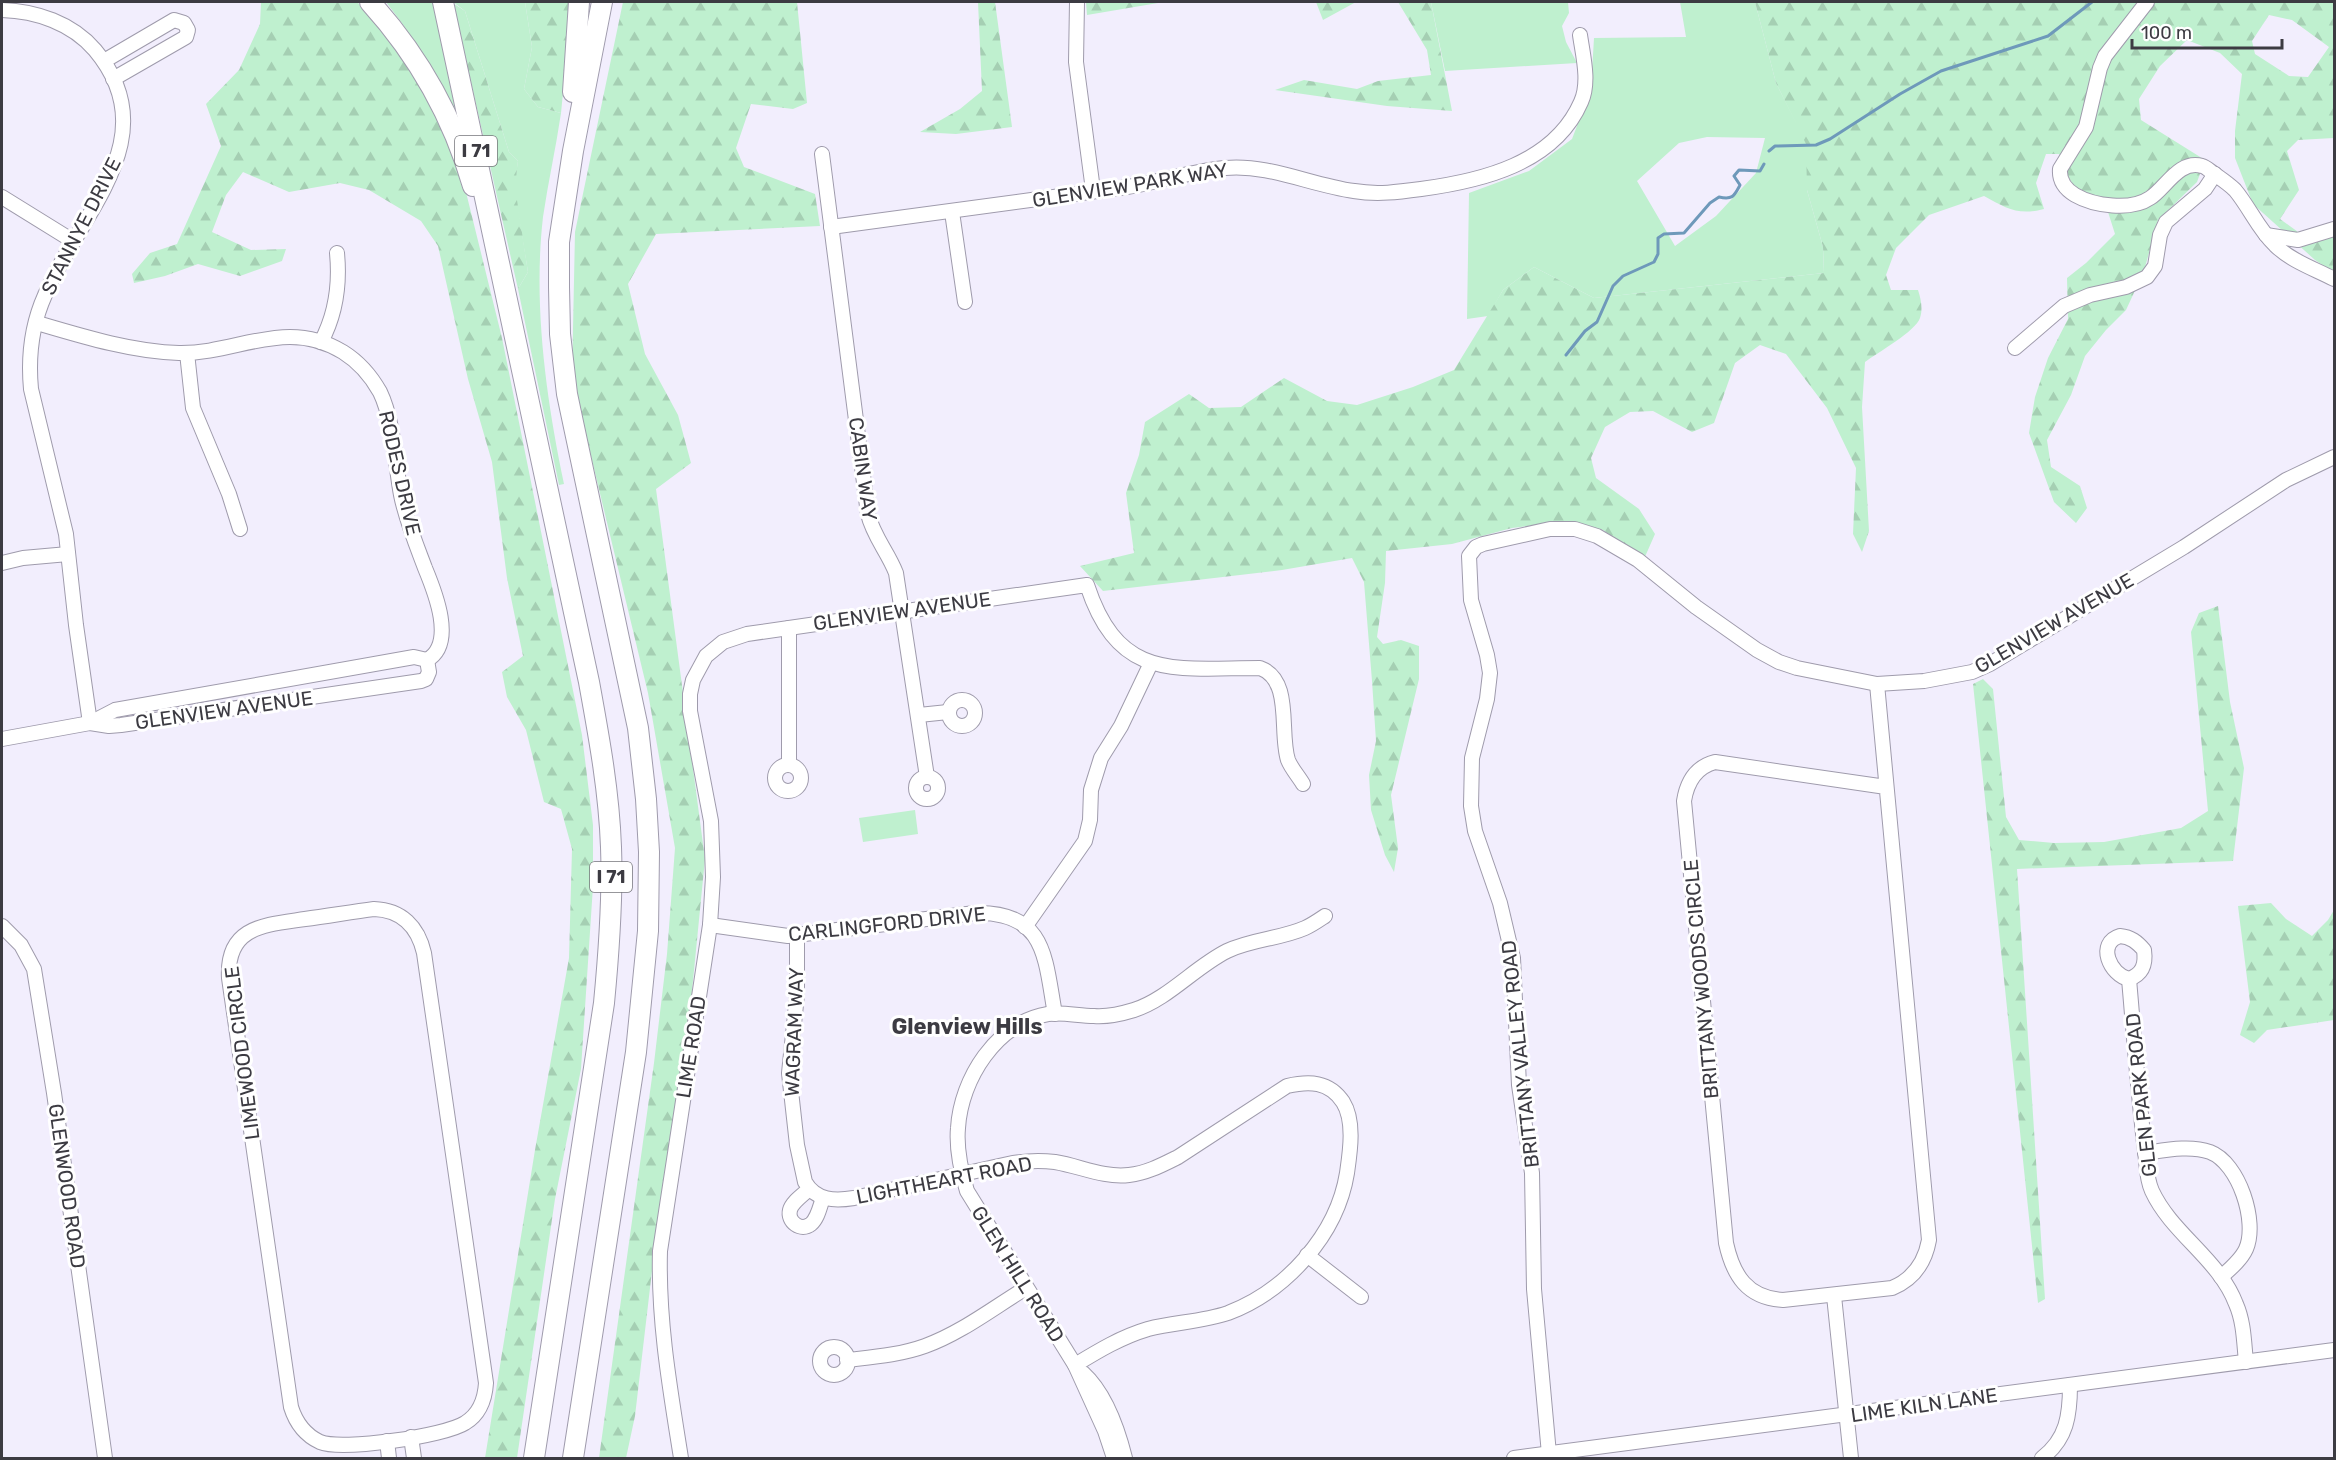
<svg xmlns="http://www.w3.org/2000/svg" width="2336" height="1460" viewBox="0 0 2336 1460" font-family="Rubik,sans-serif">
	<defs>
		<pattern id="forest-firs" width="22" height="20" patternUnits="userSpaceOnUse" patternTransform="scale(1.5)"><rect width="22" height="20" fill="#bff0cf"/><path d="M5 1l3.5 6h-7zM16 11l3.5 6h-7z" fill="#a5cfb3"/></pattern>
	</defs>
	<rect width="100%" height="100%" fill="#f2eefd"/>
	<g fill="#bff0cf" fill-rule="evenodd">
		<path d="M386 2H435L462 119 457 121 405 31 404 26Z"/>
		<path d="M453 2H525L532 47 524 89 538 107 561 113C556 148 548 182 543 217 533 304 546 398 564 484L559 485 518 289 528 272 514 187 518 161 509 152 465 11Z"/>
		<path d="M1431 2H1568L1569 13 1562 26 1566 42 1577 63 1445 71Z"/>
		<path d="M1680 2H1755L1776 83 1807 144V190L1823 247 1824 273 1594 298 1534 267 1503 290 1488 316 1467 319 1469 193 1529 171 1572 139 1591 89 1594 38 1686 37ZM1707 137 1765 138 1756 173 1716 216 1675 246 1637 181 1679 143Z"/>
		<path d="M915 810 918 834 863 842 859 818Z"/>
	</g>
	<g fill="url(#forest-firs)" fill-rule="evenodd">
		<path d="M261 2H357L391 33 438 109 462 176 502 338 582 735 593 825V886L581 1069 555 1199 517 1458H485L535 1150 569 958 572 849 561 809 544 802 526 730 507 697 502 672 523 656 507 578 492 462 468 379 438 246 421 221 369 190 340 183 289 192 243 172 226 195 212 232 251 250 286 249 282 261 240 276 198 264 165 276 134 283 132 274 150 253 177 244 221 146 206 104 239 70 260 24Z"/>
		<path d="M525 2H572L561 113 538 107 524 89 532 47Z"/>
		<path d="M623 2H797L807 103 793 109 751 104 736 148 744 167 815 194 820 226 656 234 628 284 645 354 678 415 691 463 656 489 705 859 690 1011 654 1254 635 1416 626 1458H599L654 1063 667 954 675 848 648 693 572 377 575 232Z"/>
		<path d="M978 2H995L1012 127 956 134 920 132 960 109 982 91Z"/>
		<path d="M1086 2H1164L1087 15Z"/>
		<path d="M1316 2H1356L1323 20Z"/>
		<path d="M1398 2H1431L1452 111 1387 106 1275 90 1304 80 1357 89 1378 81 1431 75 1427 50Z"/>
		<path d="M1755 2H2334V138L2298 140 2287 151 2299 190 2280 219 2305 237 2334 224V273L2315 260 2253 204 2235 158V131L2242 74 2220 53 2187 40 2160 66 2139 99 2141 120 2205 160 2197 182 2158 220 2144 271 2126 310 2106 330 2085 356 2071 395 2047 440 2051 467 2080 486 2087 508 2076 523 2054 502 2029 433 2035 397 2048 358 2068 319 2067 278 2086 263 2115 234 2108 212 2077 191 2066 173 2059 154H2046L2036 183 2044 209C2018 216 2006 208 1984 196L1929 215 1896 248 1886 275 1891 290H1918C1921 299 1923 309 1920 318 1916 331 1877 353 1865 362L1862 407 1869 531 1862 552 1853 534 1856 468 1827 408 1786 354 1760 345 1735 363 1714 423 1692 432 1653 411 1630 412 1605 427 1591 458 1596 478 1639 509 1655 534 1644 559 1603 530 1565 521 1512 528 1452 544 1386 551 1385 583 1377 637 1383 644 1401 640 1419 646V679L1391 795 1398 848 1394 872 1385 855 1371 810 1369 775 1376 741 1372 681 1364 582 1352 558 1282 570 1103 591 1080 566 1134 553 1126 493 1139 455 1145 422 1189 394 1209 408 1241 407 1284 378 1327 401 1357 405 1413 387 1454 370 1503 290 1534 267 1594 298 1824 273 1823 247 1807 190 1806 144 1776 83ZM2269 15 2292 20 2329 47 2308 77 2289 76 2255 54 2252 41Z"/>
		<path d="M453 3 465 11 509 152 518 161 515 187 528 272 518 289Z"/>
		<path d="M2218 606 2230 702 2244 768 2233 861 2017 869 2045 1299 2038 1303 1973 684 1983 679 1993 689 2006 817 2019 840 2054 843 2104 842 2181 828 2208 811 2191 632 2199 613Z"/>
		<path d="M2271 903 2286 919 2312 936 2328 920 2334 910V1020L2267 1030 2254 1043 2240 1035 2250 1002 2238 906Z"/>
	</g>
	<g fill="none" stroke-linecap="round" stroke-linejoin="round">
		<g stroke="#6e99ba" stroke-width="3">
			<path d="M1769 151 1775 146 1816 145 1830 139 1900 94 1941 71 2048 36 2092 2"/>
			<path d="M1566 355 1585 331 1597 322 1613 286 1623 276 1654 262 1658 254V238L1664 234 1684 233 1710 203 1719 197C1733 200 1734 196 1740 185L1734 176 1739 170 1760 171 1764 164"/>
		</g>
		<g stroke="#9f9bac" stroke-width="16">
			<g id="minor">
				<path d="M1077 2 1076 62 1093 190"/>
				<path d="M2147 2 2105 56 2100 68 2086 127 2060 169C2059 181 2065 189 2075 195 2094 206 2131 211 2150 198 2165 189 2179 159 2202 166 2206 167 2210 171 2213 173 2220 178 2229 184 2235 190 2250 208 2258 229 2275 245 2291 261 2315 269 2334 279"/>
				<path d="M2 10C36 11 72 23 95 50 169 138 78 215 45 295 32 324 28 357 31 389L66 534 76 625 90 723"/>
				<path d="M104 61 174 20 184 23 188 30 186 37 113 79"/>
				<path d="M822 154 868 514C873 536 888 552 896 573L927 777"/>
				<path d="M2 197 73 241"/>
				<path d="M952 212 965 302"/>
				<path d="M831 227C929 214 1028 201 1127 187 1160 182 1192 171 1225 168 1270 164 1310 185 1354 191 1377 195 1399 192 1421 189 1481 181 1554 164 1581 102 1590 82 1583 56 1580 35"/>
				<path d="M2266 235 2298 240 2334 229"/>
				<path d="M37 323C81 336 133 352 179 353 238 354 286 317 343 352 359 362 371 376 380 392 394 421 395 463 401 495 406 520 416 544 425 568 435 592 456 644 427 660"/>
				<path d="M321 342C336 314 340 284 337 253"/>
				<path d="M2015 348 2064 306 2090 295 2126 287 2147 277 2155 266 2160 235 2166 222 2205 189 2215 174"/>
				<path d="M187 353 193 408 229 494 240 529"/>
				<path d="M2 563 23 558 68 554"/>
				<path d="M1877 684 1929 1240C1925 1262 1914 1279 1892 1288L1783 1300C1747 1298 1733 1275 1726 1243L1684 801C1687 782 1696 767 1715 762L1886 787"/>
				<circle cx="962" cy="713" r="13"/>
				<path d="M919 715 948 712"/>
				<path d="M90 723 115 710 414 657 427 660"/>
				<path d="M2 739 90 723 109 726 121 725 421 681 426 679 429 672 427 660"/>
				<circle cx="788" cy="778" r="13"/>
				<path d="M789 765V628"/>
				<circle cx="927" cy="788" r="11"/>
				<path d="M374 909C402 910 418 927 424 953L486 1383C485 1399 480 1414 465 1423 445 1436 342 1451 320 1442 305 1435 296 1423 291 1407L229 978C226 926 265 925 305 919 328 916 351 912 374 909Z"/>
				<path d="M710 925 788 936 975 913C1047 911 1045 960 1055 1014"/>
				<path d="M2 926 21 945 34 969 54 1093 105 1458"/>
				<path d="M1025 927 1085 841 1090 820 1091 790 1101 758 1121 726 1151 663"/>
				<path d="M797 936V995L789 1073 797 1145 805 1182C816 1201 835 1201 854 1198L1008 1164C1023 1161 1039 1160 1055 1162 1080 1166 1103 1178 1129 1175 1147 1173 1162 1165 1178 1157L1287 1086C1309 1081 1329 1081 1343 1102 1355 1121 1350 1152 1347 1173 1337 1235 1286 1291 1228 1313 1202 1322 1174 1322 1148 1329 1121 1337 1098 1351 1075 1365"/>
				<path d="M2120 936C2131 937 2137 942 2144 950 2146 964 2143 974 2129 979 2110 975 2096 943 2120 936Z"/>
				<path d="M2129 979C2134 1036 2138 1094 2145 1151 2147 1165 2146 1178 2152 1191 2172 1234 2219 1259 2236 1304 2244 1322 2244 1343 2246 1362"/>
				<path d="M2145 1153C2166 1150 2190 1145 2210 1152 2239 1163 2258 1222 2246 1249 2241 1260 2230 1269 2221 1277"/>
				<path d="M809 1189C803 1195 792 1202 790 1210 787 1222 801 1232 811 1224 818 1218 820 1206 823 1198"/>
				<path d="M1307 1255 1361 1297"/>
				<path d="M1834 1296 1851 1458"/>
				<circle cx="834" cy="1361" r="14"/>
				<path d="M847 1360C873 1357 900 1355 925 1346 961 1333 993 1308 1026 1288"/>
				<path d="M1083 1373C1105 1393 1118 1430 1125 1458"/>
				<path d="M411 1437 414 1458"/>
				<path d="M387 1441 389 1458"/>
				<path d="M1549 1454 1534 1289 1532 1173 1519 1085 1513 958 1500 903 1475 831 1471 806 1472 758 1487 699 1490 673 1487 655 1471 600 1469 556 1476 547 1483 544 1550 529H1575L1597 536 1638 560 1696 607 1757 650 1779 662 1797 668 1877 684 1924 681 1972 672 1990 664 2184 547 2286 480 2334 457"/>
				<path d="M681 1458C670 1389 658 1321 660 1251L710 925 713 877 711 821 690 711V694L693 680 706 656 723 642 747 634 1087 585C1119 682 1174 668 1260 668 1293 680 1279 732 1288 760 1291 768 1299 777 1303 784"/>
				<path d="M1114 1458 1105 1431 1075 1365 967 1191C961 1171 956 1150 958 1128 961 1079 996 1023 1048 1014 1063 1012 1079 1016 1094 1016 1107 1017 1121 1014 1134 1010 1168 999 1195 967 1227 951 1252 939 1280 939 1305 928 1312 925 1319 920 1325 916"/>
				<path d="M1514 1458 2334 1350"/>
				<path d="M2042 1458C2067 1439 2070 1415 2070 1385"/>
			</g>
		</g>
		<g stroke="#9f9bac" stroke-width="22">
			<g id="highway">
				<path d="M370 2C418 55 453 117 473 186"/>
				<path d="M443 2 589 682C599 737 609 791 611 847 613 899 609 951 604 1003L534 1458"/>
				<path d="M573 92 579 2"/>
				<path d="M573 1458 636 1052 648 931 649 852 646 799 638 728 567 394 560 334 559 287V242L573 151 602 2"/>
			</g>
		</g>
		<use href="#minor" stroke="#fff" stroke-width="14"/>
		<use href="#highway" stroke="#fff" stroke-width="20"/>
	</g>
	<g text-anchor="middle" stroke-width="6" stroke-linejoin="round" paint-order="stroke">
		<g fill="#fff" stroke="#76767b" stroke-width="1.5">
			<rect x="455" y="136" width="42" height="30" rx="4.5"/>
			<rect x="590" y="862" width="42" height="30" rx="4.5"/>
		</g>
		<g font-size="18" font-weight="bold" fill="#3c3b42">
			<text x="476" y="157">I 71</text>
			<text x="611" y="883">I 71</text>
		</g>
		<g font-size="20" fill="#3c3b42" stroke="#fff">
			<text transform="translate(1130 185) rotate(-9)" y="7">GLENVIEW PARK WAY</text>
			<text transform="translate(81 226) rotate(-63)" y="7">STANNYE DRIVE</text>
			<text transform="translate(863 469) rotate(82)" y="7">CABIN WAY</text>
			<text transform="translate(400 473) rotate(77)" y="7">RODES DRIVE</text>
			<text transform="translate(902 611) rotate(-8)" y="7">GLENVIEW AVENUE</text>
			<text transform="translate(2054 623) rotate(-30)" y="7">GLENVIEW AVENUE</text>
			<text transform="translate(224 710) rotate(-8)" y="7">GLENVIEW AVENUE</text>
			<text transform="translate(887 924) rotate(-6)" y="7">CARLINGFORD DRIVE</text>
			<text transform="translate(1701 979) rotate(-95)" y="7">BRITTANY WOODS CIRCLE</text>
			<text transform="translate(794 1032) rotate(-88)" y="7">WAGRAM WAY</text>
			<text transform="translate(691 1047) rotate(-81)" y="7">LIME ROAD</text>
			<text transform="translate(242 1053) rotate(-97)" y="7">LIMEWOOD CIRCLE</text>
			<text transform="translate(1520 1054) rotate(-96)" y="7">BRITTANY VALLEY ROAD</text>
			<text transform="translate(2141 1095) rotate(-96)" y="7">GLEN PARK ROAD</text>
			<text transform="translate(944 1180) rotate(-11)" y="7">LIGHTHEART ROAD</text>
			<text transform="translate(67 1186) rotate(82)" y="7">GLENWOOD ROAD</text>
			<text transform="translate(1018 1274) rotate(58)" y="7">GLEN HILL ROAD</text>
			<text transform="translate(1924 1405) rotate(-8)" y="7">LIME KILN LANE</text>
		</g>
		<g font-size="22" font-weight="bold" fill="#3c3b42" stroke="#fff">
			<text x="967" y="1034">Glenview Hills</text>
		</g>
	</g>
	<rect width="2336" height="1460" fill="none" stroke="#3c3b42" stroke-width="6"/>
	<path d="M2132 39v9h150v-9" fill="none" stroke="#3c3b42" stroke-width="3"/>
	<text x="2141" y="39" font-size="18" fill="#3c3b42" stroke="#ffffff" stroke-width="4.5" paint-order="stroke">100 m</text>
</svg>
